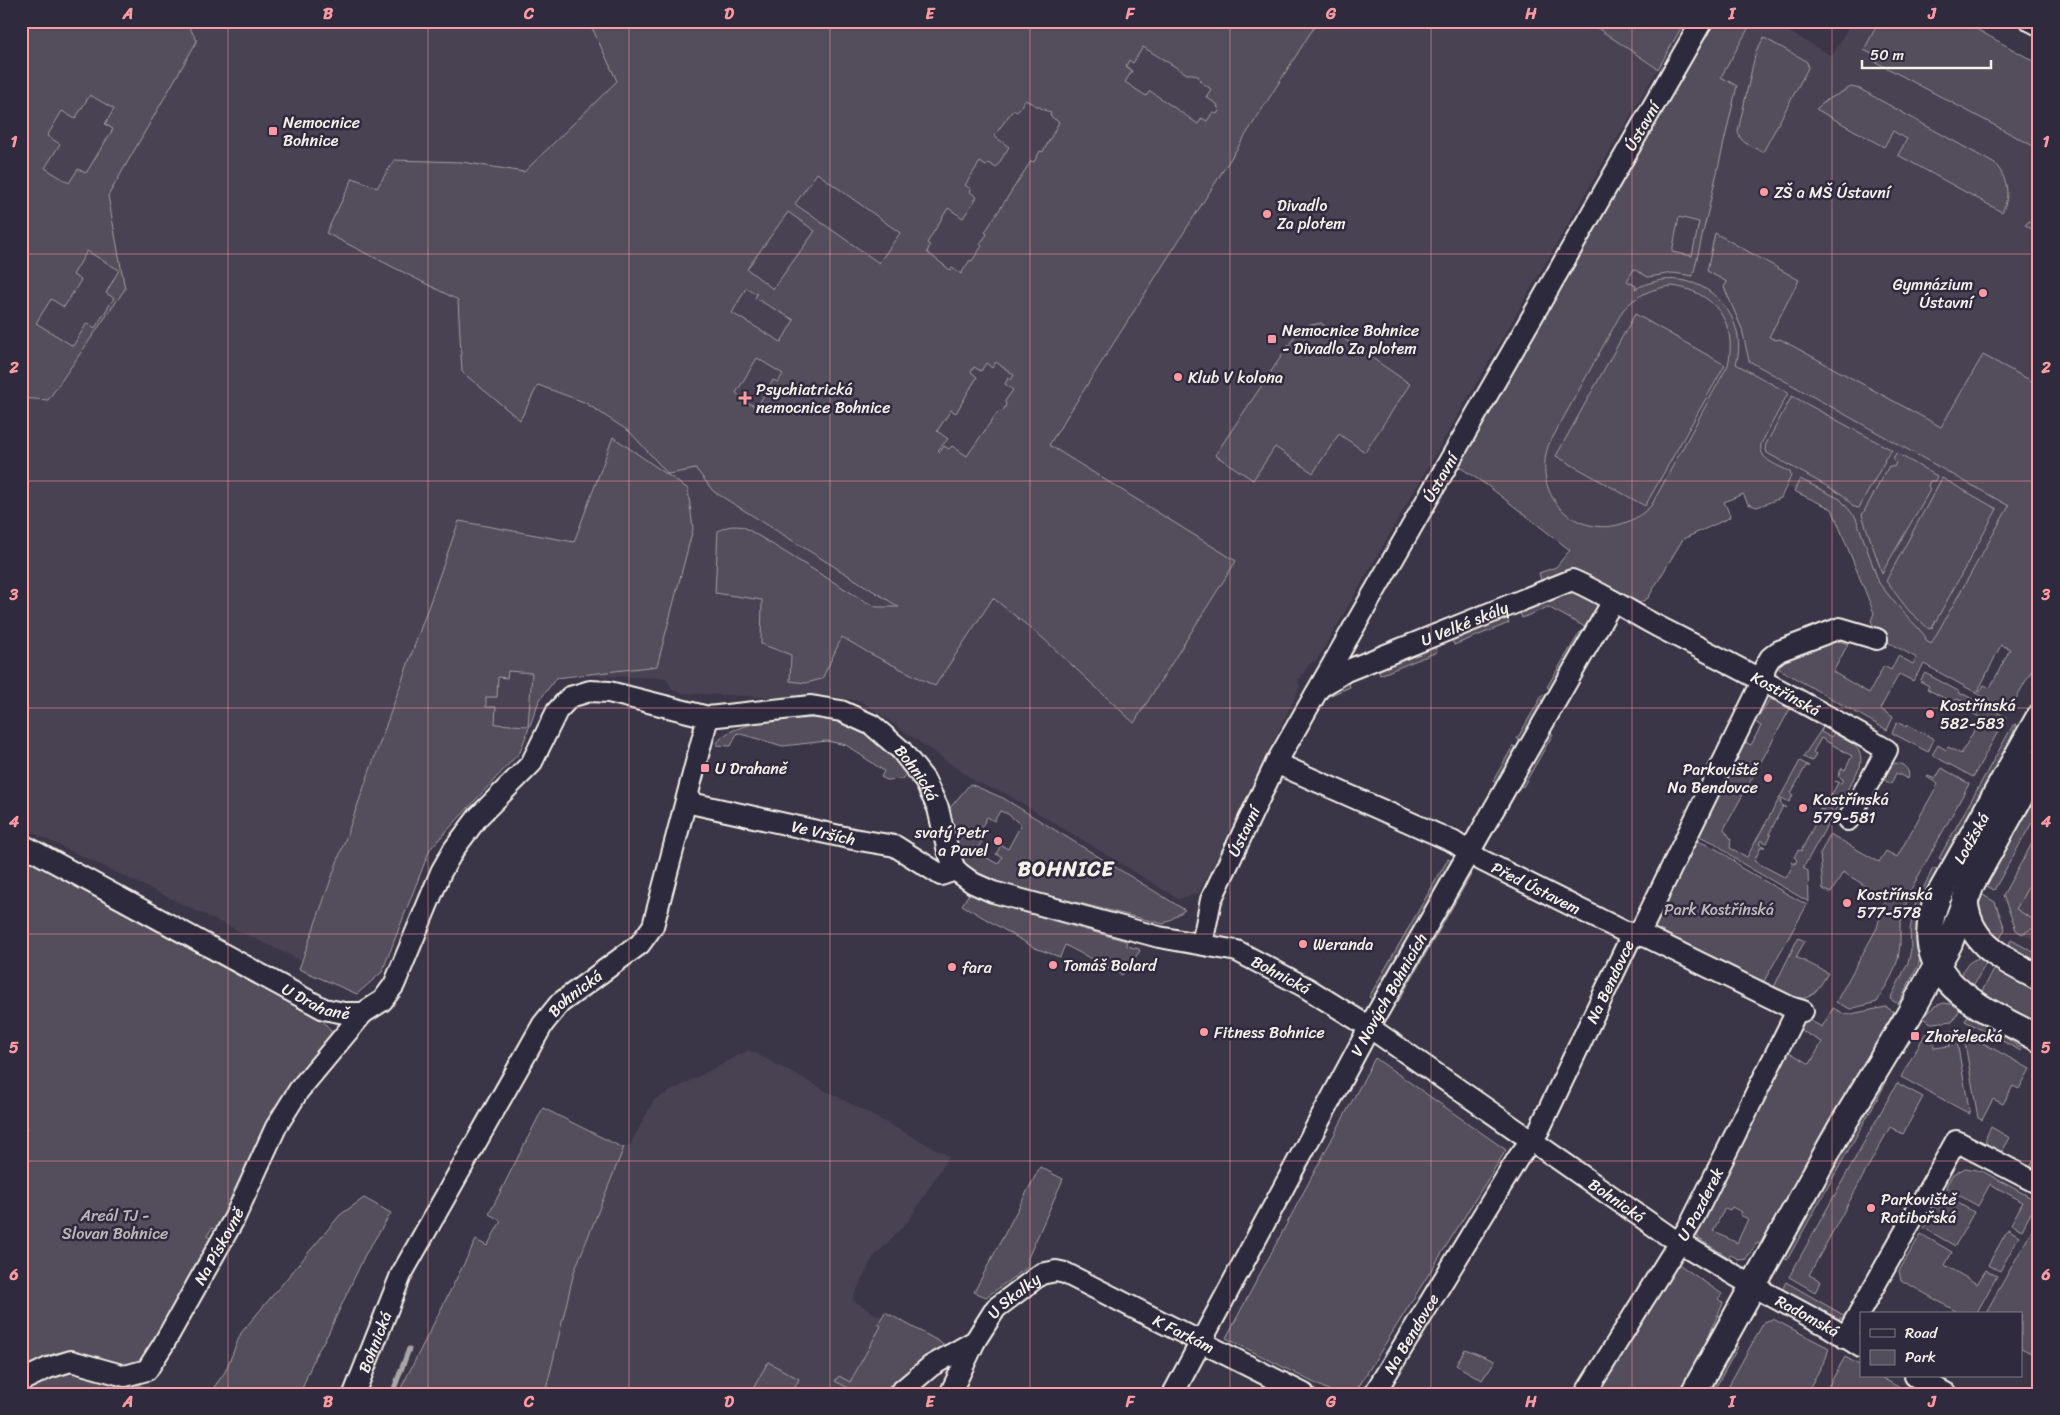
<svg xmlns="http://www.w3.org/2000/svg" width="2060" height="1415" viewBox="0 0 2060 1415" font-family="Sriracha,sans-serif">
	<rect width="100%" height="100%" fill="#3b3647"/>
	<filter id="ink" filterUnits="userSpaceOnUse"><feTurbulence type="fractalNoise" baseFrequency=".02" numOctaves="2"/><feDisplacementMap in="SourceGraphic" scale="10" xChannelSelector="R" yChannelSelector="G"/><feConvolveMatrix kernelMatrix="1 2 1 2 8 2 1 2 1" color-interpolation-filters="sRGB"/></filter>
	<g filter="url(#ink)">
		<g fill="#484352">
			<path d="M21 21H1685L1324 648 1316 661 1311 662 1298 681 1300 687 1199 893 1179 899 1005 793 978 783 861 701 825 695 796 698 680 693 672 689 666 678 534 674 530 728H518L432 821 346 982 21 827Z"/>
			<path d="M1746 21H1778L1777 25 1832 56 1852 21H1962L2039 64V595L1979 670 1874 613 1832 509 1755 471 1570 550 1488 486Z"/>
			<path d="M2039 831V943L2016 930 2003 895Z"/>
			<path d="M749 1050 949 1156 909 1220 872 1259 852 1300 900 1328 882 1394H545L574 1272 624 1147 630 1145 654 1100Z"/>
		</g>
		<g fill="#534e5c" stroke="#a4a0a2" fill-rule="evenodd">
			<path d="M21 21H186L197 41 108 196 125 289 48 400 21 398ZM90 95 114 109 105 124 113 129 86 173 78 169 69 183 45 168 60 144 47 136 62 111 75 119ZM87 251 119 270 106 293 114 298 95 328 87 323 73 346 36 323 51 299 64 307 81 280 73 275Z"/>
			<path d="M589 21H681L682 28 700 21H1318L1049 445 1236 561 1134 723 1044 639 993 598 935 686 869 653 842 637 822 679 806 683 790 681 791 655 761 644 762 600 715 593 718 531C727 526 733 525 744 527L866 602 877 607H899L713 491 696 469 668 474 630 432 584 402 538 385 520 420 462 372 458 300 326 233 353 178 377 188 394 160 462 162 524 172 617 81ZM1143 47 1187 74H1193L1199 77 1200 81 1211 89 1206 97 1218 105 1217 107 1220 109 1217 114 1213 112 1207 121 1202 118 1198 124 1150 91 1146 96 1125 82 1132 71 1126 66 1129 60 1133 63ZM1025 100 1051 113 1050 116 1059 122 1043 152 1040 151 1034 162 1031 161 985 232 987 234 980 244 982 246 972 261 970 260 961 274 952 268 950 270 927 252 930 245 927 243 948 208 963 218 977 197 970 192 971 189 965 185 980 162 986 166 989 163 996 168 1009 147 994 136 1013 110 1017 112ZM817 173 900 233 879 263 795 204ZM788 212 815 231 773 289 747 269ZM746 288 757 294 755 298 794 320 781 342 732 313ZM757 358 783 374 778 382 773 380 757 407 742 400V398L736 393ZM996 362 1014 375 1011 380 1008 378 1005 384 1013 390 1005 401 1006 405 1003 411 997 413 967 456 952 446 949 449 944 446 940 452 938 450 948 439 937 431 951 410 956 413 977 377 971 372 974 367 981 371 986 363 992 368Z"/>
			<path d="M1600 21H1685L1658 69 1596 27Z"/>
			<path d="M1715 21H1746L1744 25 1749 27 1721 77 1737 86 1693 276 1673 273 1648 277 1634 269 1627 281 1636 286 1635 289C1649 282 1664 278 1679 280 1719 284 1748 326 1736 364L1788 393 1761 444C1758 460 1778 465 1790 472L1791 476 1781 498 1757 507 1748 504 1743 494 1724 502 1730 515 1729 518 1683 539 1648 598 1639 603 1542 583 1539 573 1556 567 1570 550 1488 486 1458 466ZM1679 217 1699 222 1692 256 1672 252ZM1672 286C1714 291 1738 323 1728 365L1651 506C1602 554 1528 512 1548 446L1623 310C1637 295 1652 288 1672 286Z"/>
			<path d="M1879 21H1962L2039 64V149L1872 60 1874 55 1864 50Z"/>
			<path d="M1764 38 1803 59 1807 62 1808 68 1763 152C1753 147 1739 143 1738 131L1756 51Z"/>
			<path d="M1851 87 1860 89 1995 164C2007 177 2011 196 2002 212L1898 155 1907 139 1893 131 1884 147 1816 109 1827 100Z"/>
			<path d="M2039 212V233L2025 225Z"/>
			<path d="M1715 233 1799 280 1769 337 1776 340 1780 339 1941 427 1983 355 2039 385V657L2009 711 1924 664 1913 681 1899 674 1880 709 1893 717 1887 730 1779 669 1780 660C1800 651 1826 634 1848 644L1833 672 1869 693 1884 666 1891 670 1898 656 1913 664 1917 658 1880 638 1871 621 1874 613 1832 509 1794 491 1800 479 1840 499 1856 518 1879 583 1894 602 1919 629 1925 636 1926 641 1931 644 2009 506 1749 361 1742 329 1724 287 1727 282 1707 271ZM2001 645 2010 649 1990 688 1984 685 1980 692 1978 691Z"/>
			<path d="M1635 314 1725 365 1645 506 1556 456Z"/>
			<path d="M1321 323 1410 384 1365 452 1339 434 1313 473 1275 447 1253 480 1215 455 1301 327Z"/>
			<path d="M1792 396 1892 450 1884 460 1885 461 1859 508 1854 507 1843 495 1767 453 1765 446Z"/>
			<path d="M613 437 688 489 693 529 657 666 556 678 539 701 520 752 430 849 382 972 357 994 299 969 459 521 574 542ZM508 671 532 673 528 726 495 724 496 707H486V697H497L498 677 507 678Z"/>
			<path d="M1896 453 1937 476 1935 481H1930L1928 486 1930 490 1882 573 1862 515 1889 466 1894 467 1896 462 1893 459Z"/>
			<path d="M1942 478 1997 509 1932 628 1929 629 1909 611 1886 581Z"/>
			<path d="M1569 588 1600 602 1599 608 1587 628 1548 607 1522 618 1518 607Z"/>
			<path d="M1505 613 1509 623 1454 645 1450 635Z"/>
			<path d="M1580 632 1585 633 1552 690 1547 687Z"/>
			<path d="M1433 642 1437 652 1380 675 1376 665 1381 663 1383 668 1421 653 1419 647Z"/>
			<path d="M1925 673 1960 692V694L1965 695 2006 717 1973 777 1932 755 1938 745 1946 750 1948 747 1961 754 1981 718 1968 711 1969 708 1960 704 1962 701 1957 699 1953 703 1927 689 1929 686 1920 681Z"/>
			<path d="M1347 677 1350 687 1324 698V695Z"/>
			<path d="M1543 694 1548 697 1522 742 1517 739Z"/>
			<path d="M1769 700H1775L1790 709 1724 829 1731 839 1730 848 1747 857 1800 761 1809 766H1806L1791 793 1793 795 1789 802 1782 798 1780 803 1786 808 1783 806 1769 834 1771 835 1767 843 1761 840 1759 844 1765 847H1761L1754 861 1786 878 1793 865 1791 862 1795 864 1797 860 1794 857 1798 850 1801 851 1815 824 1813 821 1817 823 1819 819 1816 817 1820 809 1823 810 1838 783 1835 781 1841 783 1843 779 1838 776 1842 768 1845 770 1852 756 1821 738 1813 752 1816 754 1812 761 1803 757 1823 727 1821 732 1831 737 1834 733C1849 741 1865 747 1860 767L1803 868 1808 871 1809 902 1743 864 1715 843 1699 836 1745 742 1751 745 1761 726 1755 722Z"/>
			<path d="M822 718C864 727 880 740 907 773L902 779 887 780 881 777 884 771 846 745 827 741 783 746 737 733 731 746 716 745C728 719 797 719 822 718Z"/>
			<path d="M1897 722 1906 727 1907 725 1934 739 1928 752 1892 733Z"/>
			<path d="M2016 724 2004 761 1948 863 1939 858 2013 725Z"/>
			<path d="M1549 731 1553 734 1523 787 1518 784Z"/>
			<path d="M1513 746 1518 748 1498 784 1493 781Z"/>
			<path d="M1896 763C1905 764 1911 771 1908 779L1896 773 1891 784 1881 778 1887 767Z"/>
			<path d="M1942 768 1969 784 1909 893 1900 925V944L1898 959 1892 975 1877 1002 1850 1009 1836 1002 1877 928 1885 898 1843 872 1831 893 1823 889 1820 854 1830 834 1879 862 1886 851 1897 857 1938 784 1927 777 1928 776 1935 779Z"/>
			<path d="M970 784 1003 798 1185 910 1164 924 1002 884C957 869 956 851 949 809ZM1000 811 1008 814 1021 825 1008 849 1001 845 996 854 1002 857 998 864 976 852 985 836 979 832 987 817 994 821Z"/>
			<path d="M2039 789V810L1994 890 1985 885Z"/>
			<path d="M2039 831V867L2016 909 2039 923V925L2022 934 2016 930 2003 895Z"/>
			<path d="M1696 841C1709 844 1733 857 1741 868L1807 905 1764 981 1760 982 1655 928Z"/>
			<path d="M21 853 319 1015 340 1044 219 1231 212 1228 207 1236 214 1240 147 1360 134 1368 66 1352C49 1352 34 1362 21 1373V1142L27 1128 21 1126Z"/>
			<path d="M1448 859 1452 861 1372 1000 1369 997Z"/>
			<path d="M1933 868 1942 873 1918 966 1898 1004 1890 999 1908 963 1911 950 1910 930 1914 908Z"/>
			<path d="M1468 871 1472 873 1398 1002 1395 1000Z"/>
			<path d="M970 892 994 904 996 902 1054 921 1126 941 1127 946 1139 949 1140 951 1122 975 1065 945 1060 957 1035 948 962 905Z"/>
			<path d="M1981 894 1995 902 2005 929 1997 944 1988 938 1977 904Z"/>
			<path d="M1798 938 1805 941 1796 957 1828 973C1811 1002 1805 1004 1775 989L1774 987Z"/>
			<path d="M2011 940 2039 955V965L2006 949Z"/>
			<path d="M1979 958 1988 960 1970 991C1957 977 1961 964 1979 958Z"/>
			<path d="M1997 965 2039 988V1029L1979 996Z"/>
			<path d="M1944 1003 1962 1006 1953 1021 1931 1023 1922 1017 1935 1006Z"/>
			<path d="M1886 1007 1894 1012 1764 1246 1757 1243 1746 1259 1740 1260 1731 1255 1728 1257 1699 1239 1697 1236 1699 1231 1695 1228 1782 1048 1810 1064 1822 1042 1793 1026 1807 1019 1822 1027 1833 1008 1846 1015ZM1732 1207 1742 1212 1740 1215 1748 1219 1737 1243 1713 1231 1725 1208 1730 1210Z"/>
			<path d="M1970 1012 2022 1049 2021 1051 1965 1021Z"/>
			<path d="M1955 1031 1970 1114 1901 1077 1925 1034 1933 1033 1934 1048 1950 1046 1947 1032Z"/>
			<path d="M1963 1032 2030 1069 2019 1089 2013 1086 2003 1104 1993 1099 1982 1120 1978 1118Z"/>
			<path d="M1375 1058 1506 1150 1354 1394H1336L1226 1338Z"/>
			<path d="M1886 1083 1787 1260 1780 1256 1847 1135Z"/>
			<path d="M1897 1083 1923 1097 1903 1134 1890 1127 1809 1275 1821 1281 1815 1292 1789 1277Z"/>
			<path d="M543 1108 621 1147H624L574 1272 545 1394H398L476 1240 487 1246 501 1221 489 1214Z"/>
			<path d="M1991 1127 2010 1138 2000 1155C1984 1146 1982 1144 1991 1127Z"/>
			<path d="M2039 1151V1174L2029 1169Z"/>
			<path d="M1040 1167 1063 1179 1028 1258V1267L986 1297 974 1292Z"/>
			<path d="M1965 1168 1982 1171 2037 1201 2022 1230 2011 1224 2023 1202 1990 1184 1978 1206 1948 1189 1946 1186 1953 1175Z"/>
			<path d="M1942 1194 1974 1212 1955 1246 1924 1228Z"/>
			<path d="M364 1198 391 1213 365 1255 328 1334 315 1356 300 1394H209L225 1372 241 1333 340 1215Z"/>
			<path d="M2039 1218V1357L2021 1348V1314H1985Z"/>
			<path d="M2008 1229 2019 1236 2000 1271 1988 1265Z"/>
			<path d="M1921 1234 1952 1252 1945 1265 1977 1284 1986 1270 1997 1276 1976 1314H1961L1901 1280 1899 1271Z"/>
			<path d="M1677 1263 1722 1294 1718 1299 1723 1303 1703 1349 1678 1394H1597Z"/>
			<path d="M1786 1282 1845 1316 1837 1320 1780 1294Z"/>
			<path d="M885 1312 951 1348 886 1394H860L835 1381 839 1376 850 1382 881 1326 878 1324Z"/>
			<path d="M1773 1319 1829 1348 1826 1358 1806 1394H1770L1765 1391 1763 1394H1724L1764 1322Z"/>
			<path d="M1733 1345 1738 1347 1712 1394H1705Z"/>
			<path d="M1465 1349 1495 1361 1482 1380 1456 1365Z"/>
			<path d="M1845 1357 1861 1366V1376H1879L1900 1388 1897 1394H1824Z"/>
			<path d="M768 1362 799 1379 792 1394H750Z"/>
			<path d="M59 1368 154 1389 149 1394H21V1387Z"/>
		</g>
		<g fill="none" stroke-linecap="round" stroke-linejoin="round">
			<path stroke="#aaa6a7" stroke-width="5" d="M392 1394 409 1349"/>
			<g stroke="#f4f1e8" stroke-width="24">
				<g id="minor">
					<path d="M2031 21 2039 25"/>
					<path id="s1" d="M1322 686 1346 671 1572 580C1603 593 1630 612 1659 627 1736 666 1812 706 1887 750L1848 820"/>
					<path id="s2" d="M1276 763 1454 842 1481 860 1623 931 1647 937 1790 1007 1803 1011"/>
					<path id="s3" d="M686 802 853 839 895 846 941 875 955 870"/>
					<path id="s4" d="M21 844 324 1009 344 1013H363L382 1001 394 985 441 872 454 849 478 817 531 764 557 711 570 697 590 691 609 692 708 717 811 706 841 711 872 725 901 750 924 779 938 808 947 847 955 870 973 883 993 892 1159 937 1237 951 1305 987 1369 1027 1667 1235 1753 1286 1831 1328 1861 1347"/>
					<path id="s5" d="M1202 944 1211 900 1276 763 1702 21"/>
					<path d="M1845 1338 1956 1141 2039 1184"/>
					<path d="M1915 1376 1947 1394"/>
					<path id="s6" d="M21 1381 48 1368 71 1361 125 1376 147 1370 163 1345 234 1219 276 1127 299 1090 363 1013"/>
					<path id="s7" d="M354 1394 401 1275 543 1024 560 1003 640 944 653 926 708 717"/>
					<path d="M898 1394 931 1366 975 1341"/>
					<path id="s8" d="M950 1394 975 1341 996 1308 1041 1274 1056 1271 1065 1273 1304 1394"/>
					<path id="s9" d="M1173 1394 1376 1015 1613 601"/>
					<path id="s10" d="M1374 1394 1518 1158 1539 1130 1629 941 1643 926 1763 680 1765 667 1770 658 1779 651 1840 628 1877 639"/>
					<path id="s11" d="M1585 1394 1691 1223 1797 1011"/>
				</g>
			</g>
			<g stroke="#f4f1e8" stroke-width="29">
				<g id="tertiary">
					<path d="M2039 717 1938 897C1904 979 1981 1007 2039 1039"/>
					<path d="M1965 900C1968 945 2004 959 2039 978"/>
					<path d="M1693 1394 1840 1129 1909 1015 1949 944 1972 883 2039 763"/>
				</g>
			</g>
			<use href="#minor" stroke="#2f2a3d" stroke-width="20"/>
			<use href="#tertiary" stroke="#2f2a3d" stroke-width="25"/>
		</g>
	</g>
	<path fill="none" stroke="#ff9aa2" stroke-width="1" stroke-opacity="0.55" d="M228 21V1394M428 21V1394M629 21V1394M830 21V1394M1030 21V1394M1230 21V1394M1431 21V1394M1632 21V1394M1832 21V1394M21 254H2039M21 481H2039M21 708H2039M21 934H2039M21 1161H2039"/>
	<g fill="#ff9aa2" stroke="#2f2a3d" stroke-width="2">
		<rect x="268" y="126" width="10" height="10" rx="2.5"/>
		<circle cx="1764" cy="192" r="5"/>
		<circle cx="1267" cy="214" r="5"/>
		<circle cx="1983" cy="293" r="5"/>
		<rect x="1267" y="334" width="10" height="10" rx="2.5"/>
		<circle cx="1178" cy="377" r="5"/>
		<path d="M742.5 390.5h5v5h5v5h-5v5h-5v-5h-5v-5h5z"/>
		<circle cx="1930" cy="714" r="5"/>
		<rect x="700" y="763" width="10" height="10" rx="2.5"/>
		<circle cx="1768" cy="778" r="5"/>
		<circle cx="1803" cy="808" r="5"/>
		<circle cx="998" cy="841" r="5"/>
		<circle cx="1847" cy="903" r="5"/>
		<circle cx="1303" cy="944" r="5"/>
		<circle cx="1053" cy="965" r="5"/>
		<circle cx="952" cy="967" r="5"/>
		<circle cx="1204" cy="1032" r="5"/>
		<rect x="1910" y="1031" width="10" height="10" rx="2.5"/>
		<circle cx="1871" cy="1208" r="5"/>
	</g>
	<g text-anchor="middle" stroke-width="5" stroke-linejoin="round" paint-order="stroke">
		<g font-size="16" fill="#f4f1e8" stroke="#2f2a3d" text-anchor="start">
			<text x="283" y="128">Nemocnice<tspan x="283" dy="18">Bohnice</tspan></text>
			<text x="1774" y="198">ZŠ a MŠ Ústavní</text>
			<text x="1277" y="211">Divadlo<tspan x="1277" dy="18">Za plotem</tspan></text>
			<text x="1973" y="290" text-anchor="end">Gymnázium<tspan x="1973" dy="18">Ústavní</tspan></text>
			<text x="1282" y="336">Nemocnice Bohnice<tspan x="1282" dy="18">- Divadlo Za plotem</tspan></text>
			<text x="1188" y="383">Klub V kolona</text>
			<text x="756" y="395">Psychiatrická<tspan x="756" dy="18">nemocnice Bohnice</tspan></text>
			<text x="1940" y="711">Kostřínská<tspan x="1940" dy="18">582-583</tspan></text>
			<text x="715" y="774">U Drahaně</text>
			<text x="1758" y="775" text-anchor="end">Parkoviště<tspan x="1758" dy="18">Na Bendovce</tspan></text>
			<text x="1813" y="805">Kostřínská<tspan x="1813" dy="18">579-581</tspan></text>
			<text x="988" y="838" text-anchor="end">svatý Petr<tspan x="988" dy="18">a Pavel</tspan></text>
			<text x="1857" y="900">Kostřínská<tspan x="1857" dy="18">577-578</tspan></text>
			<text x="1313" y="950">Weranda</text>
			<text x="1063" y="971">Tomáš Bolard</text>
			<text x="962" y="973">fara</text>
			<text x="1214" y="1038">Fitness Bohnice</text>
			<text x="1925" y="1042">Zhořelecká</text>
			<text x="1881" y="1205">Parkoviště<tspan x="1881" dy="18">Ratibořská</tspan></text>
		</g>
		<g font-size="16" fill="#f4f1e8" stroke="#2f2a3d">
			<text dy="6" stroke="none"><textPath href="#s5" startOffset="931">Ústavní</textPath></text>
			<text dy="6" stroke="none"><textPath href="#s5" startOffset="526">Ústavní</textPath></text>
			<text dy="6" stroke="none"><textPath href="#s1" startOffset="156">U Velké skály</textPath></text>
			<text dy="6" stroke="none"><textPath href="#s1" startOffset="514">Kostřínská</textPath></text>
			<text dy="6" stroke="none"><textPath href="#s4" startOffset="1145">Bohnická</textPath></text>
			<text dy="6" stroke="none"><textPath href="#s5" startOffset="121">Ústavní</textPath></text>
			<text dy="6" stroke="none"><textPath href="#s3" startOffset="141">Ve Vrších</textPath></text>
			<text transform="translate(1971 838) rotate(-61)" y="6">Lodžská</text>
			<text dy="6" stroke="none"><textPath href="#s2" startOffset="289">Před Ústavem</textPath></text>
			<text dy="6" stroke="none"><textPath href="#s4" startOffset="1596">Bohnická</textPath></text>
			<text dy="6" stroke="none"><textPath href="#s10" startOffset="476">Na Bendovce</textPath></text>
			<text dy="6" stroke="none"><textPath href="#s7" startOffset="461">Bohnická</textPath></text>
			<text dy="6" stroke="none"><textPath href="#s9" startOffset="454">V Nových Bohnicích</textPath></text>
			<text dy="6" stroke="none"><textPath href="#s4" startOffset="335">U Drahaně</textPath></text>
			<text dy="6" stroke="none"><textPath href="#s4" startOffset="2001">Bohnická</textPath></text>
			<text dy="6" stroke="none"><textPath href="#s11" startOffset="222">U Pazderek</textPath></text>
			<text dy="6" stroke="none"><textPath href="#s6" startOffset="276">Na Pískovně</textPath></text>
			<text dy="6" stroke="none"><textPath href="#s8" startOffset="119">U Skalky</textPath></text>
			<text dy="6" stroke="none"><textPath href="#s4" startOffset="2224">Radomská</textPath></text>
			<text dy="6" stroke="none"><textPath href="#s8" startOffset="312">K Farkám</textPath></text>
			<text dy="6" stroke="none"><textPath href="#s10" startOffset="71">Na Bendovce</textPath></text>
			<text dy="6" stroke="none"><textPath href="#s7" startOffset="56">Bohnická</textPath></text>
		</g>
		<g font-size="16" fill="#bcb8b7" stroke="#2f2a3d">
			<text x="1719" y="915">Park Kostřínská</text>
			<text x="115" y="1221">Areál TJ -<tspan x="115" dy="18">Slovan Bohnice</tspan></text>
		</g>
		<g font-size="21" font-weight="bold" letter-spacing="1" fill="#f4f1e8" stroke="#2f2a3d">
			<text x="1066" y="876">BOHNICE</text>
		</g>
	</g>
	<rect width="2060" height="1415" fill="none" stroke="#2f2a3d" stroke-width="55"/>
	<rect x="1860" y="1312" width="162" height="65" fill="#2f2a3d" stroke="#7e7a81"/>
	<rect x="1870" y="1329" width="25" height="8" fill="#2f2a3d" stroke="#7e7a81"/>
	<text x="1905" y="1338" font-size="15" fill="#f4f1e8">Road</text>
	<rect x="1870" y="1350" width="25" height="15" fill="#534e5c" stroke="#7e7a81"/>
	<text x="1905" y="1362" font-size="15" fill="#f4f1e8">Park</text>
	<path d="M1862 60v8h129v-8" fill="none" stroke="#f4f1e8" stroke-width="2.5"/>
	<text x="1870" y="60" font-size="15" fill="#f4f1e8" stroke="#2f2a3d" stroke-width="4" paint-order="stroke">50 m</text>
	<rect x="28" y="28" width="2004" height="1360" fill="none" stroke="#ff9aa2" stroke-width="2"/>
	<g font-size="16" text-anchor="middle" font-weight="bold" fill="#ff9aa2">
		<text x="128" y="19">A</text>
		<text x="328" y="19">B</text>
		<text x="529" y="19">C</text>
		<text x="729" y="19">D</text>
		<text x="930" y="19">E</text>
		<text x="1130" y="19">F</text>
		<text x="1331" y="19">G</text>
		<text x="1531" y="19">H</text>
		<text x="1732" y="19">I</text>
		<text x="1932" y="19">J</text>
		<text x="14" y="147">1</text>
		<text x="2046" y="147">1</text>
		<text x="14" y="373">2</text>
		<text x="2046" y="373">2</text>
		<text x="14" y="600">3</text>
		<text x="2046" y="600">3</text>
		<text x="14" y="827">4</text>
		<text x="2046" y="827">4</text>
		<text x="14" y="1053">5</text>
		<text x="2046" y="1053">5</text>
		<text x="14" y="1280">6</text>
		<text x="2046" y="1280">6</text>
		<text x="128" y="1407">A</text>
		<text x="328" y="1407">B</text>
		<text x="529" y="1407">C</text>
		<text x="729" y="1407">D</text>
		<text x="930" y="1407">E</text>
		<text x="1130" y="1407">F</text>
		<text x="1331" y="1407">G</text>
		<text x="1531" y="1407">H</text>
		<text x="1732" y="1407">I</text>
		<text x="1932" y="1407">J</text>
	</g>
</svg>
